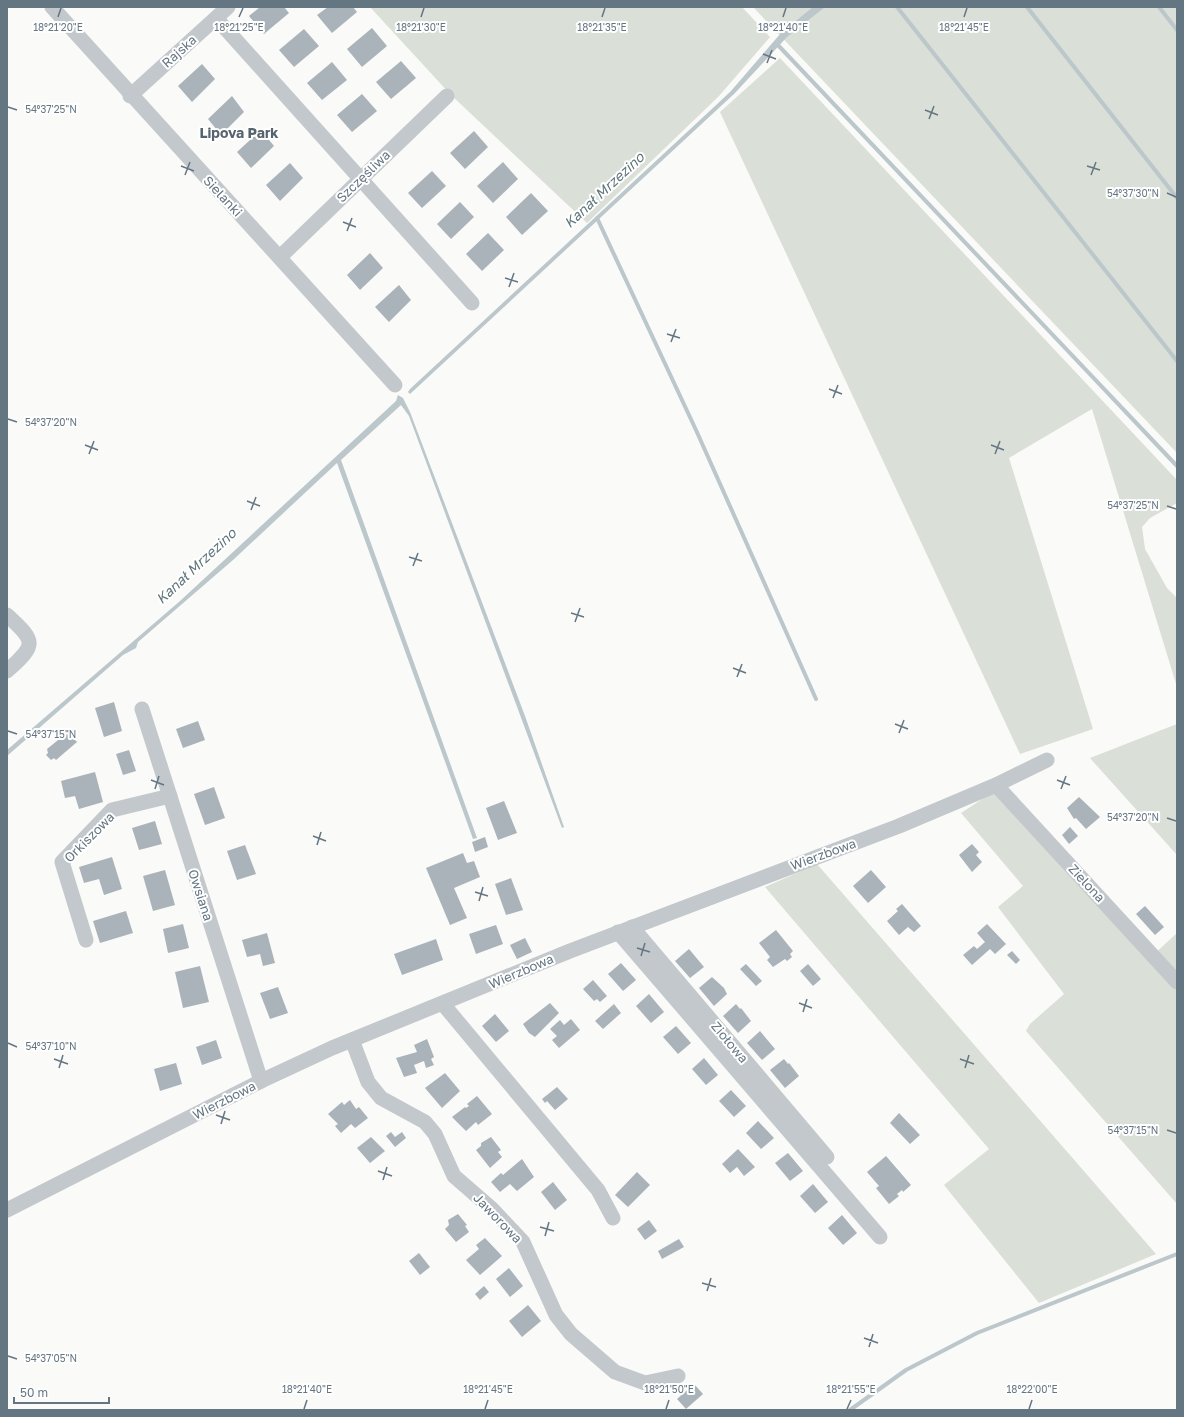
<svg xmlns="http://www.w3.org/2000/svg" width="1184" height="1417" viewBox="0 0 1184 1417" font-family="'Golos Text',sans-serif">
	<rect width="100%" height="100%" fill="#fafaf8"/>
	<g fill="#dadfd7">
		<path d="M370 7H742L770 37 719 96 587 223 451 95Z"/>
		<path d="M753 7H1177V453Z"/>
		<path d="M780 58 1177 480V503L1150 518 1142 527 1145 549 1167 588 1177 598V687L1092 409 1009 458 1093 729 1020 754 720 112Z"/>
		<path d="M1177 724V855L1090 758Z"/>
		<path d="M996 790 1151 957 1177 933V1204L1026 1031 1030 1024 1064 994 998 907 1023 886 961 813Z"/>
		<path d="M817 864 1156 1254 1039 1303 944 1185 989 1149 765 887Z"/>
	</g>
	<g fill="#bbc7cb">
		<path d="M813 7H825L787 37 734 94 410 394 408 392 410 389 714 107 731 91 781 33Z"/>
		<path d="M398 395 403 398 410 412 525 716 564 827 562 828 409 416 401 405 341 460 477 838 473 839 337 463 233 560 138 642 136 648 123 655 7 756V750L180 601 396 401Z"/>
	</g>
	<g fill="none" stroke-linecap="round" stroke-linejoin="round">
		<g stroke="#bbc7cb" stroke-width="4">
			<path d="M897 7 1177 361"/>
			<path d="M1027 7 1177 198"/>
			<path d="M1159 7 1177 30"/>
			<path d="M776 43 1177 466"/>
			<path d="M597 218 696 430 816 699"/>
			<path d="M850 1410 906 1370 977 1333 1177 1254"/>
		</g>
	</g>
	<g fill="#aab3b9">
		<path d="M260 7H284L289 13 264 34 249 16Z"/>
		<path d="M328 7H353L357 12 332 33 317 15Z"/>
		<path d="M372 28 387 46 362 67 347 49Z"/>
		<path d="M304 29 319 46 294 67 279 50Z"/>
		<path d="M401 61 416 78 391 99 376 82Z"/>
		<path d="M332 62 347 80 322 100 307 83Z"/>
		<path d="M202 64 215 79 192 102 178 86Z"/>
		<path d="M362 94 377 111 352 132 337 115Z"/>
		<path d="M232 96 244 112 221 135 208 119Z"/>
		<path d="M261 130 274 146 251 168 237 152Z"/>
		<path d="M474 131 488 147 465 169 450 153Z"/>
		<path d="M503 162 518 179 493 203 477 186Z"/>
		<path d="M290 163 303 178 280 201 266 185Z"/>
		<path d="M432 171 446 186 422 208 408 193Z"/>
		<path d="M531 193 548 211 522 235 506 217Z"/>
		<path d="M460 202 474 217 451 239 437 224Z"/>
		<path d="M488 233 504 250 482 271 466 254Z"/>
		<path d="M370 253 383 268 360 290 347 275Z"/>
		<path d="M399 285 411 300 389 322 375 307Z"/>
		<path d="M114 702 122 731 104 737 95 708Z"/>
		<path d="M198 721 205 740 183 748 176 729Z"/>
		<path d="M68 732 77 742 56 760 54 758 51 760 46 755 48 753 47 749Z"/>
		<path d="M129 750 136 771 123 775 116 754Z"/>
		<path d="M95 772 103 802 79 809 75 796 65 798 61 781Z"/>
		<path d="M214 787 225 818 205 825 194 794Z"/>
		<path d="M1079 797 1100 817 1086 829 1076 818 1074 819 1067 808Z"/>
		<path d="M504 801 517 833 498 840 486 808Z"/>
		<path d="M155 821 162 844 139 850 132 828Z"/>
		<path d="M1070 827 1078 836 1069 844 1062 835Z"/>
		<path d="M485 837 488 847 475 852 472 842Z"/>
		<path d="M972 844 979 852 976 855 982 862 972 872 959 855Z"/>
		<path d="M245 845 256 874 237 880 227 851Z"/>
		<path d="M463 853 467 863 474 861 480 877 454 888 467 918 450 925 426 868Z"/>
		<path d="M112 857 122 889 104 895 99 879 84 883 79 867Z"/>
		<path d="M165 870 175 905 153 911 143 876Z"/>
		<path d="M871 870 886 887 868 903 853 886Z"/>
		<path d="M511 878 523 910 506 915 495 884Z"/>
		<path d="M902 904 921 926 914 932 908 927 899 935 887 921 898 911 896 909Z"/>
		<path d="M1145 906 1164 927 1155 935 1136 914Z"/>
		<path d="M126 911 133 933 100 943 93 921Z"/>
		<path d="M183 924 189 948 168 953 163 929Z"/>
		<path d="M987 924 1006 944 995 954 990 949 972 965 963 955 974 946 977 949 985 942 977 933Z"/>
		<path d="M496 925 503 944 476 954 469 934Z"/>
		<path d="M776 930 793 951 790 954 792 957 787 961 785 959 773 967 767 960 770 957 759 943Z"/>
		<path d="M267 933 275 963 263 966 260 954 247 957 242 940Z"/>
		<path d="M525 938 532 952 517 959 510 945Z"/>
		<path d="M436 939 443 960 402 975 394 954Z"/>
		<path d="M689 949 704 967 690 978 675 961Z"/>
		<path d="M1012 951 1020 960 1016 964 1007 955Z"/>
		<path d="M621 963 636 980 623 991 608 974Z"/>
		<path d="M746 964 762 981 756 986 740 969Z"/>
		<path d="M808 964 821 979 813 986 800 971Z"/>
		<path d="M200 966 209 1002 183 1008 175 972Z"/>
		<path d="M712 977 724 988 727 994 714 1006 699 988Z"/>
		<path d="M593 980 607 996 600 1002 597 999 594 1001 583 989Z"/>
		<path d="M278 987 288 1013 270 1019 260 993Z"/>
		<path d="M649 994 664 1012 651 1023 636 1006Z"/>
		<path d="M550 1003 559 1013 535 1037 529 1033 523 1024Z"/>
		<path d="M614 1004 621 1013 603 1029 595 1021Z"/>
		<path d="M736 1004 740 1009 741 1008 751 1021 738 1033 723 1016Z"/>
		<path d="M495 1014 509 1031 496 1042 482 1026Z"/>
		<path d="M571 1019 580 1030 559 1048 552 1040 557 1036 550 1029 560 1020 564 1025Z"/>
		<path d="M676 1026 691 1043 678 1054 663 1037Z"/>
		<path d="M760 1031 775 1049 762 1060 747 1043Z"/>
		<path d="M427 1039 434 1057 431 1059 434 1065 426 1068 424 1061 414 1065 417 1073 404 1077 396 1058 417 1052 414 1045Z"/>
		<path d="M216 1040 222 1058 202 1065 196 1047Z"/>
		<path d="M704 1058 718 1075 706 1085 692 1069Z"/>
		<path d="M784 1059 788 1064 789 1063 799 1076 785 1088 770 1070Z"/>
		<path d="M176 1063 182 1084 160 1091 154 1069Z"/>
		<path d="M445 1073 460 1091 442 1108 425 1088Z"/>
		<path d="M557 1087 568 1099 555 1110 547 1101 545 1103 542 1099Z"/>
		<path d="M731 1090 746 1106 734 1117 719 1101Z"/>
		<path d="M477 1096 492 1114 478 1125 476 1122 466 1131 452 1117 465 1107 466 1108 469 1106 467 1104Z"/>
		<path d="M350 1100 356 1109 359 1107 368 1118 355 1128 351 1124 341 1133 335 1126 338 1124 328 1114 342 1102 344 1105Z"/>
		<path d="M899 1113 920 1135 910 1144 890 1123Z"/>
		<path d="M758 1121 774 1138 761 1149 746 1133Z"/>
		<path d="M391 1132 395 1137 402 1132 406 1138 395 1147 386 1136Z"/>
		<path d="M371 1137 385 1151 370 1163 357 1148Z"/>
		<path d="M491 1137 501 1150 498 1152 502 1157 490 1168 476 1150 481 1146V1143Z"/>
		<path d="M738 1149 755 1167 744 1176 737 1167 730 1173 722 1164Z"/>
		<path d="M788 1153 803 1171 790 1181 775 1163Z"/>
		<path d="M886 1156 911 1185 903 1192 902 1190 897 1194 899 1196 889 1204 876 1188 879 1186 867 1172Z"/>
		<path d="M522 1159 534 1177 517 1191 510 1184 500 1192 491 1182 501 1173 503 1175Z"/>
		<path d="M637 1172 650 1185 628 1207 615 1195Z"/>
		<path d="M553 1182 567 1200 555 1210 541 1192Z"/>
		<path d="M813 1184 828 1202 815 1213 800 1196Z"/>
		<path d="M458 1214 467 1225 465 1226 469 1232 456 1242 445 1229 449 1225 448 1220Z"/>
		<path d="M842 1215 857 1233 843 1245 828 1228Z"/>
		<path d="M649 1220 657 1231 645 1240 637 1229Z"/>
		<path d="M485 1238 502 1256 480 1275 466 1260 479 1249 476 1245Z"/>
		<path d="M679 1239 684 1247 662 1259 658 1251Z"/>
		<path d="M419 1253 430 1267 420 1275 409 1261Z"/>
		<path d="M509 1268 523 1286 510 1297 496 1279Z"/>
		<path d="M484 1286 489 1292 480 1300 475 1294Z"/>
		<path d="M528 1305 541 1321 522 1337 509 1321Z"/>
		<path d="M694 1384 703 1394 686 1409 677 1399Z"/>
	</g>
	<g fill="none" stroke-linecap="round" stroke-linejoin="round">
		<g stroke="#c3c8cc" stroke-width="15">
			<path d="M52 7 395 385"/>
			<path d="M216 18 472 303"/>
			<path d="M130 96 228 7"/>
			<path d="M280 257 447 96"/>
			<path d="M7 615C36 642 37 644 7 671"/>
			<path d="M142 709 261 1081"/>
			<path d="M996 785 1177 982"/>
			<path d="M632 927 827 1157"/>
			<path d="M618 932 880 1237"/>
			<path d="M86 940 62 862 112 810 170 796"/>
			<path d="M443 1004 598 1190 613 1218"/>
			<path d="M352 1040 368 1082 381 1098 425 1122 435 1134 454 1176 492 1209 523 1242 556 1315 571 1334 615 1372 645 1383 678 1376"/>
			<path d="M7 1210 261 1081 332 1048 570 951 899 826 996 785 1047 760"/>
		</g>
	</g>
	<path fill="none" stroke="#657683" stroke-width="1.5" d="M58 17 61 8M239 17 243 8M421 17 424 8M602 17 605 8M783 17 786 8M964 17 967 8M763 54 776 59M767 63 772 50M8 107 17 110M925 110 938 115M929 119 934 106M181 166 194 171M1087 166 1100 170M185 175 190 162M1091 175 1096 162M1167 193 1176 197M343 222 356 227M347 231 352 218M505 278 518 282M509 287 514 273M667 334 680 338M671 342 676 329M829 389 842 394M833 398 838 385M8 419 17 422M85 445 98 450M991 445 1004 450M89 454 94 441M995 454 1000 441M247 501 260 506M1167 506 1176 509M251 510 256 497M409 557 422 561M413 566 418 553M571 613 584 617M575 622 580 608M733 668 746 673M737 677 742 664M895 724 908 729M8 731 17 734M899 733 904 720M151 780 164 785M1057 780 1070 785M155 789 159 776M1061 789 1066 776M1167 818 1176 821M313 836 326 841M317 845 321 832M475 892 488 896M479 901 483 887M637 948 650 952M641 956 645 943M799 1003 812 1008M803 1012 807 999M8 1043 17 1047M54 1059 68 1064M960 1059 974 1064M59 1068 63 1055M965 1068 969 1055M216 1115 230 1120M221 1124 225 1111M1167 1130 1176 1133M378 1171 392 1176M383 1180 387 1167M540 1227 554 1231M545 1236 549 1222M702 1283 716 1287M707 1291 711 1278M864 1338 878 1343M869 1347 873 1334M8 1356 17 1359M304 1409 307 1400M485 1409 488 1400M666 1409 669 1400M847 1409 851 1400M1029 1409 1032 1400"/>
	<g text-anchor="middle" stroke-width="4" stroke-linejoin="round" paint-order="stroke">
		<g font-size="13" fill="#657683" stroke="#fff">
			<text transform="translate(179 51) rotate(-42)" y="5">Rajska</text>
			<text transform="translate(363 176) rotate(-44)" y="5">Szczęśliwa</text>
			<text transform="translate(223 196) rotate(47)" y="5">Sielanki</text>
			<text transform="translate(89 837) rotate(-45)" y="5">Orkiszowa</text>
			<text transform="translate(823 854) rotate(-20)" y="5">Wierzbowa</text>
			<text transform="translate(1087 883) rotate(47)" y="5">Zielona</text>
			<text transform="translate(201 895) rotate(72)" y="5">Owsiana</text>
			<text transform="translate(521 971) rotate(-23)" y="5">Wierzbowa</text>
			<text transform="translate(730 1042) rotate(50)" y="5">Ziołowa</text>
			<text transform="translate(224 1100) rotate(-27)" y="5">Wierzbowa</text>
			<text transform="translate(498 1218) rotate(46)" y="5">Jaworowa</text>
		</g>
		<g font-size="14" font-weight="bold" fill="#57646e" stroke="#fff">
			<text x="239" y="138">Lipova Park</text>
		</g>
		<g font-size="14" font-style="italic" fill="#60757c" stroke="#fff">
			<text transform="translate(604 190) rotate(-43)" y="5">Kanał Mrzezino</text>
			<text transform="translate(196 566) rotate(-43)" y="5">Kanał Mrzezino</text>
		</g>
	</g>
	<g font-size="10" text-anchor="middle" fill="#657683" stroke="#fff" stroke-width="4" stroke-linejoin="round" paint-order="stroke">
		<text x="58" y="31">18°21'20"E</text>
		<text x="421" y="31">18°21'30"E</text>
		<text x="239" y="31">18°21'25"E</text>
		<text x="602" y="31">18°21'35"E</text>
		<text x="783" y="31">18°21'40"E</text>
		<text x="964" y="31">18°21'45"E</text>
		<text x="51" y="113">54°37'25"N</text>
		<text x="1133" y="197">54°37'30"N</text>
		<text x="51" y="426">54°37'20"N</text>
		<text x="1133" y="509">54°37'25"N</text>
		<text x="51" y="738">54°37'15"N</text>
		<text x="1133" y="821">54°37'20"N</text>
		<text x="51" y="1050">54°37'10"N</text>
		<text x="1133" y="1134">54°37'15"N</text>
		<text x="51" y="1362">54°37'05"N</text>
		<text x="307" y="1393">18°21'40"E</text>
		<text x="488" y="1393">18°21'45"E</text>
		<text x="669" y="1393">18°21'50"E</text>
		<text x="851" y="1393">18°21'55"E</text>
		<text x="1032" y="1393">18°22'00"E</text>
	</g>
	<rect width="1184" height="1417" fill="none" stroke="#657683" stroke-width="16"/>
	<path d="M14 1397v6h95v-6" fill="none" stroke="#657683" stroke-width="2"/>
	<text x="20" y="1397" font-size="12" fill="#657683" stroke="#ffffff" stroke-width="3" paint-order="stroke">50 m</text>
</svg>
